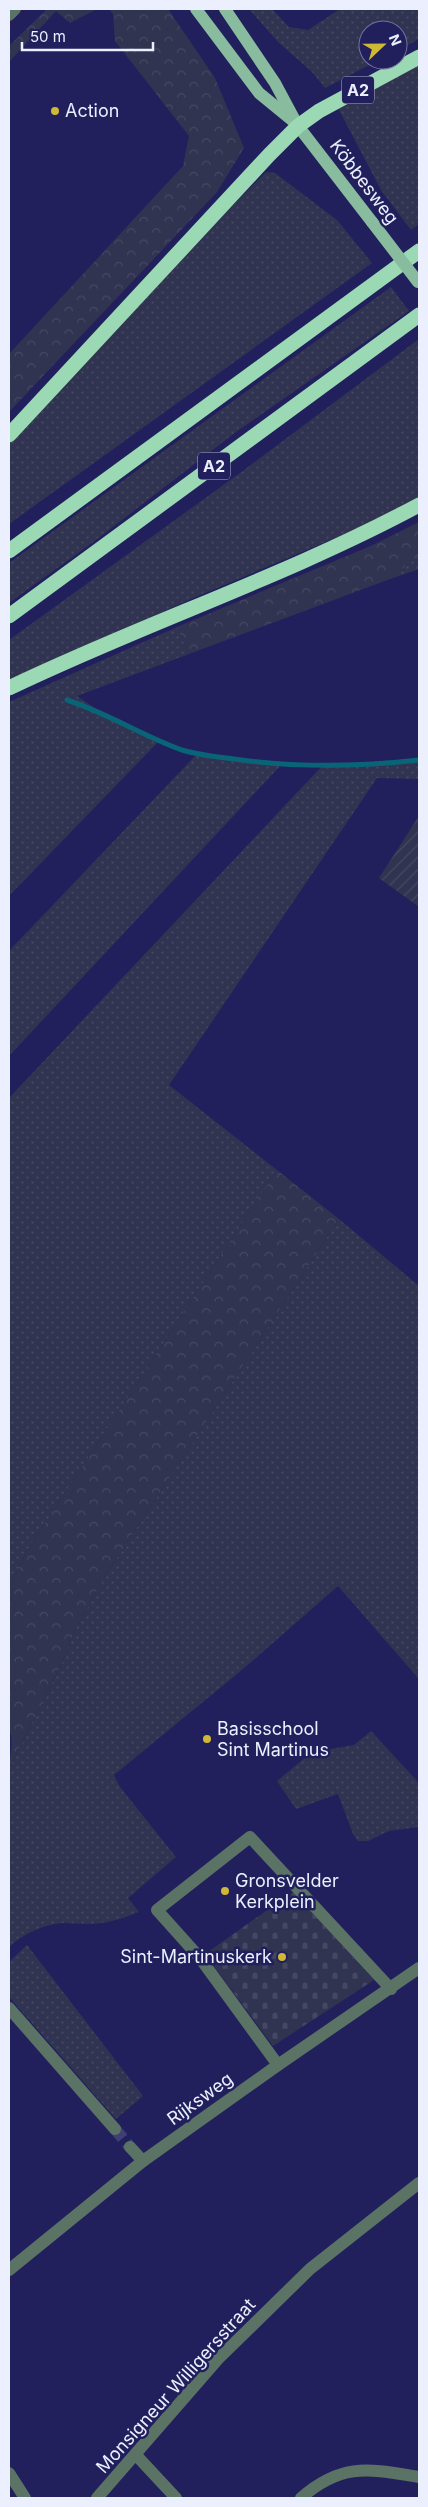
<svg xmlns="http://www.w3.org/2000/svg" width="428" height="2507" viewBox="0 0 428 2507" font-family="Inter,sans-serif">
	<defs>
		<pattern id="grass-dots" width="8" height="8" patternUnits="userSpaceOnUse" patternTransform="scale(1.25)"><rect width="8" height="8" fill="#313451"/><path d="M2 2h.1M6 6h.1" fill="none" stroke="#454862" stroke-width="1.8" stroke-linecap="round"/></pattern>
		<pattern id="forest-crowns" width="20" height="18" patternUnits="userSpaceOnUse" patternTransform="scale(1.25)"><rect width="20" height="18" fill="#313451"/><path d="M2 6a3 3 0 1 1 6 0M12 15a3 3 0 1 1 6 0" fill="none" stroke="#454862"/></pattern>
		<pattern id="cemetery-stones" width="16" height="16" patternUnits="userSpaceOnUse" patternTransform="scale(1.25)"><rect width="16" height="16" fill="#313451"/><path d="M2 7V4a2 2 0 0 1 4 0v3zM10 15v-3a2 2 0 0 1 4 0v3z" fill="#454862"/></pattern>
		<pattern id="garden-furrows" width="10" height="10" patternUnits="userSpaceOnUse" patternTransform="scale(1.25)"><rect width="10" height="10" fill="#313451"/><path d="M-1 1l2-2M0 10L10 0M9 11l2-2" fill="none" stroke="#454862"/></pattern>
	</defs>
	<rect width="100%" height="100%" fill="#21205c"/>
	<g fill="url(#grass-dots)">
		<path d="M249 9H272L289 27 308 30 340 9H419V39L398 50V30H368V60H379L325 88 312 72 278 42Z"/>
		<path d="M419 62V224L411 230 381 190 337 106Z"/>
		<path d="M266 172 275 173 337 220 372 263 9 524V440L130 309Z"/>
		<path d="M391 287 409 311 236 432 92 543 9 603V563Z"/>
		<path d="M419 339V497L382 518 184 602 9 683V640L240 473Z"/>
		<path d="M419 555V569L390 579Z"/>
		<path d="M177 627 189 654 77 696 95 708 158 742 9 896V702Z"/>
		<path d="M197 754 239 762 282 764 9 1056V951Z"/>
		<path d="M419 762V779L377 778 169 1085 277 1170 27 1551 9 1587V1098L325 763Z"/>
		<path d="M339 1219 419 1286V1679L338 1586 243 1669 114 1775 120 1787 176 1857 128 1898 139 1912C126 1917 115 1921 101 1923 88 1925 75 1923 62 1923 42 1925 23 1934 9 1947V1769L62 1663 74 1632 105 1576Z"/>
		<path d="M371 1731 419 1783V1827L389 1831 368 1841H358L353 1834 338 1794 296 1809 277 1781 312 1752 354 1745Z"/>
		<path d="M27 1945 143 2096 116 2119 9 1997V1962Z"/>
	</g>
	<g fill="url(#forest-crowns)">
		<path d="M47 9H97L70 23 56 11 9 62V46Z"/>
		<path d="M109 9H168L215 78 244 148 217 192 9 412V354L183 166 189 136 115 41 113 14Z"/>
		<path d="M419 522V555L390 579 189 654 177 627 373 545Z"/>
		<path d="M277 1170 339 1219 105 1576 74 1632 62 1663 9 1769C9 1756 15 1740 9 1730V1587L27 1551Z"/>
	</g>
	<path fill="url(#cemetery-stones)" d="M293 1892 374 1980 273 2046 205 1954Z"/>
	<path fill="url(#garden-furrows)" d="M419 816V907L379 878Z"/>
	<g fill="none" stroke-linecap="round" stroke-linejoin="round">
		<path stroke="#096478" stroke-width="5" d="M67 700C107 713 143 736 182 750 199 755 217 757 234 759 297 768 357 767 419 760"/>
		<path stroke="#3f3f74" stroke-width="12" stroke-dasharray="12 6" stroke-linecap="butt" d="M115 2129 130 2147"/>
		<g stroke="#5b7365" stroke-width="12">
			<path d="M9 15 15 9"/>
			<path d="M9 2008 115 2129"/>
			<path d="M278 2065 200 1958 157 1910 250 1837 391 1989"/>
			<path d="M130 2147 143 2161"/>
			<path d="M9 2270 143 2161 278 2065 419 1968"/>
			<path d="M136 2455 176 2498"/>
			<path d="M9 2473 25 2498"/>
			<path d="M97 2498 218 2359 310 2269 419 2183"/>
			<path d="M301 2498C342 2462 369 2469 419 2477"/>
		</g>
		<g stroke="#89bc9e" stroke-width="12">
			<path d="M196 9 259 93 292 120"/>
			<path d="M225 9 275 83 298 126 372 222"/>
		</g>
		<g stroke="#9bd9b5" stroke-width="15">
			<path d="M9 435 269 155 298 126 319 111 419 57"/>
			<path d="M9 551 419 251"/>
			<path d="M9 616 419 315"/>
			<path d="M9 688C144 623 287 576 419 505"/>
		</g>
		<path stroke="#89bc9e" stroke-width="12" d="M372 222 418 282"/>
	</g>
	<g fill="#cfb837" stroke="#21205c" stroke-width="2">
		<circle cx="55" cy="111" r="5"/>
		<circle cx="207" cy="1739" r="5"/>
		<circle cx="225" cy="1891" r="5"/>
		<circle cx="282" cy="1957" r="5"/>
	</g>
	<g text-anchor="middle" stroke-width="5" stroke-linejoin="round" paint-order="stroke">
		<g fill="#21205c" stroke="#afb1cd" stroke-width="1">
			<rect x="342" y="76.5" width="32" height="27" rx="4"/>
			<rect x="198" y="452.5" width="32" height="27" rx="4"/>
		</g>
		<g font-size="16" font-weight="bold" fill="#eceffe">
			<text x="358" y="96">A2</text>
			<text x="214" y="472">A2</text>
		</g>
		<g font-size="18" fill="#eceffe" stroke="#21205c" text-anchor="start">
			<text x="65" y="117">Action</text>
			<text x="217" y="1735">Basisschool<tspan x="217" dy="21">Sint Martinus</tspan></text>
			<text x="235" y="1887">Gronsvelder<tspan x="235" dy="21">Kerkplein</tspan></text>
			<text x="272" y="1963" text-anchor="end">Sint-Martinuskerk</text>
		</g>
		<g font-size="18" fill="#eceffe" stroke="#21205c">
			<text transform="translate(364 182) rotate(53)" y="6">Köbbesweg</text>
			<text transform="translate(200 2099) rotate(-36)" y="6">Rijksweg</text>
			<text transform="translate(176 2386) rotate(-48)" y="6">Monsigneur Willigersstraat</text>
		</g>
	</g>
	<rect width="428" height="2507" fill="none" stroke="#eceffe" stroke-width="20"/>
	<g transform="translate(383 45) rotate(68)"><circle r="24" fill="#21205c" stroke="#72739d"/>
	<path d="M0-4L9 19L0 12L-9 19Z" fill="#cfb837"/>
	<text y="-8" font-size="14" font-weight="bold" text-anchor="middle" fill="#eceffe">N</text>
	</g>
	<path d="M22 42v8h131v-8" fill="none" stroke="#eceffe" stroke-width="2.5"/>
	<text x="30" y="42" font-size="15" fill="#eceffe" stroke="#21205c" stroke-width="4" paint-order="stroke">50 m</text>
</svg>
